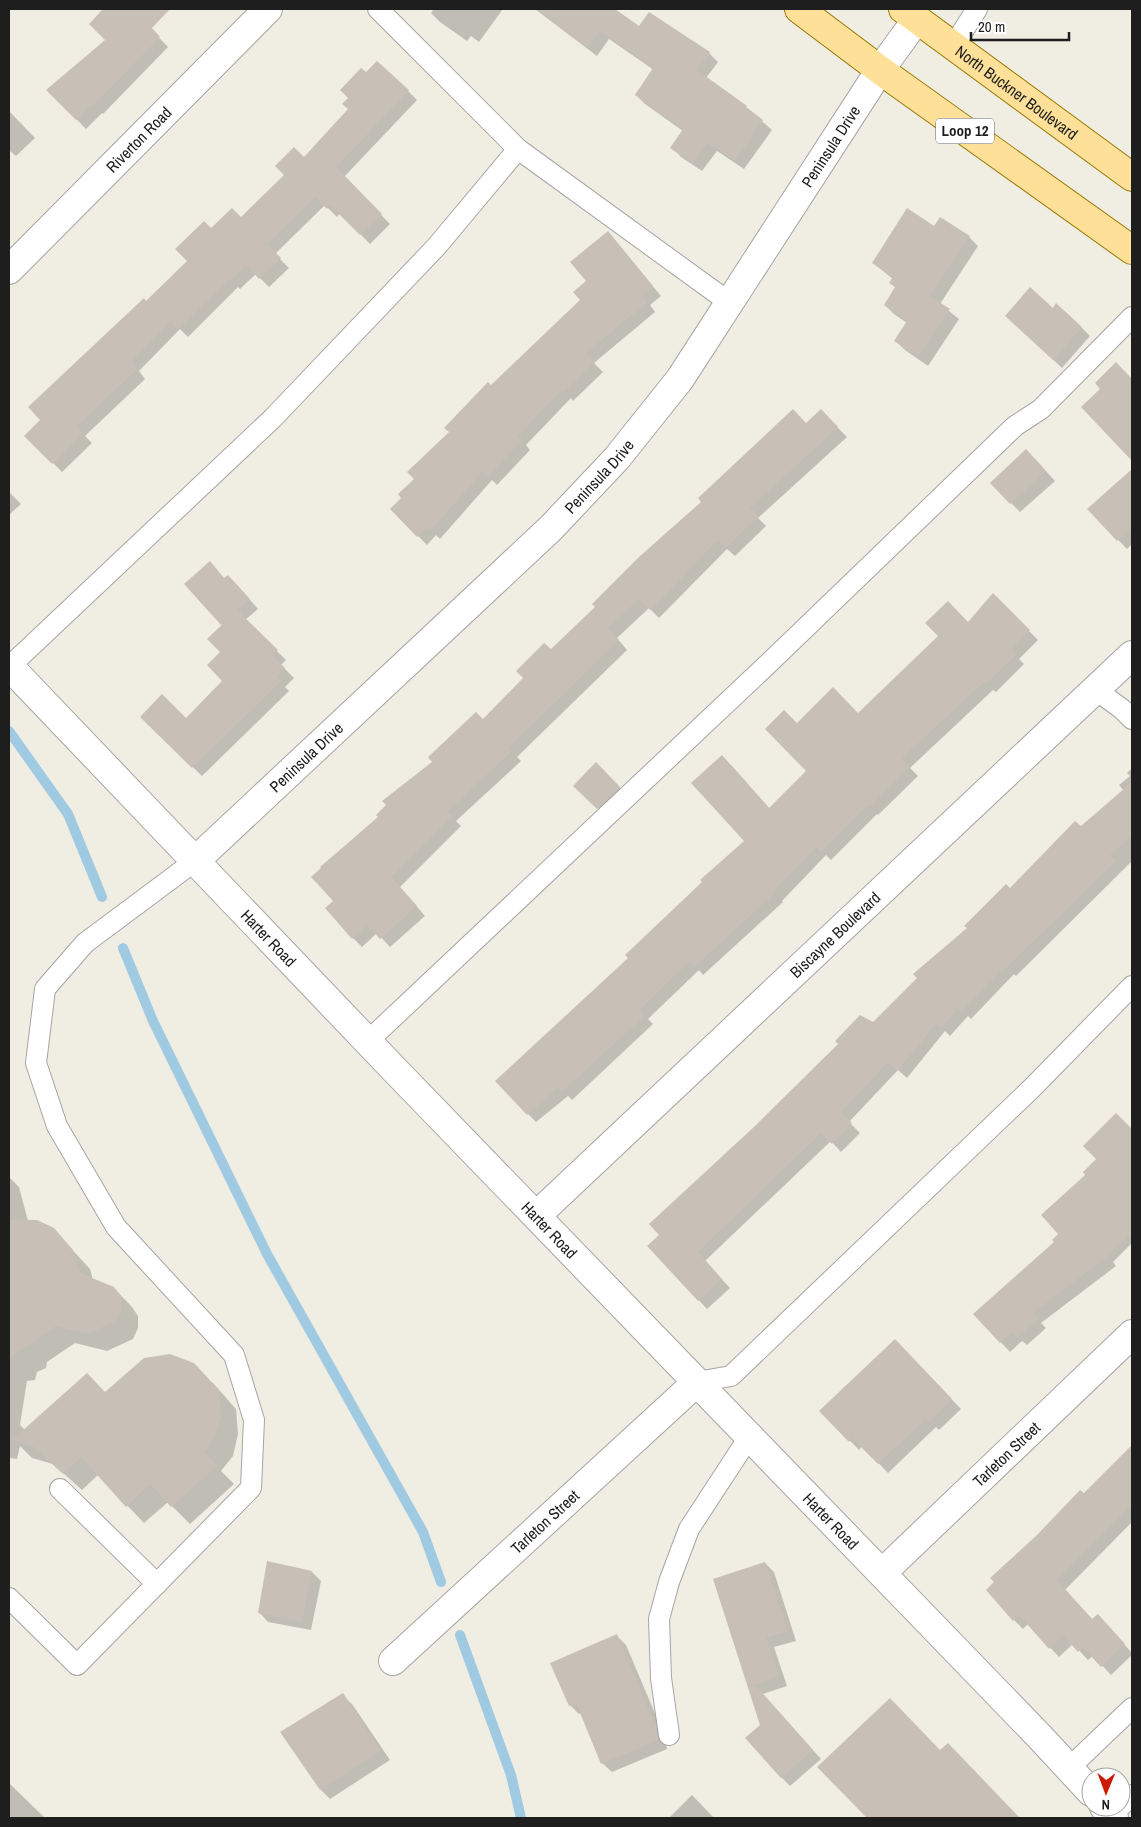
<svg xmlns="http://www.w3.org/2000/svg" width="1141" height="1827" viewBox="0 0 1141 1827" font-family="'Archivo Narrow',sans-serif">
	<rect width="100%" height="100%" fill="#f0ede3"/>
	<g fill="#0003">
		<path d="M105 9H125L137 21 140 18 168 47 103 114 102 113 86 129 48 90 107 40 91 24Z"/>
		<path d="M434 9H503L479 42 471 36 467 41 440 22 431 13Z"/>
		<path d="M535 9H613L639 27 709 53 718 62 706 78 746 107 772 130 744 169 717 151 702 171 681 157 672 147 683 131 645 104 636 95 654 70 609 39 597 56Z"/>
		<path d="M366 74 408 91 417 100 344 177 390 224 370 244 340 213 337 217 325 205 275 254 289 268 269 287 256 274 240 289 238 287 188 337 180 329 139 371 145 379 85 436 92 443 62 472 26 436 42 420 146 302 189 261 211 230 241 219 304 159 349 110Z"/>
		<path d="M9 111 35 138 16 156 10 151 9 152Z"/>
		<path d="M940 219 969 237 978 246 940 304 959 319 928 366 905 350 896 341 907 323 894 314 885 305 896 288 891 283 893 279 873 263 934 228Z"/>
		<path d="M608 233 661 296 650 305 655 312 594 363 603 372 573 401 571 398 526 445 530 450 497 485 492 480 440 539 436 535 427 545 392 509 403 498 451 432 491 386 581 300Z"/>
		<path d="M1053 310 1081 327 1090 336 1062 368 1016 325Z"/>
		<path d="M1132 379V459L1083 407Z"/>
		<path d="M830 420 847 437 758 518 766 526 735 556 727 549 659 618 649 608 617 638 627 650 517 757 521 761 456 821 461 826 400 887 425 916 390 947 377 933 362 947 353 938 334 901 380 817 434 762 483 720 551 651 806 425Z"/>
		<path d="M1035 459 1055 481 1020 512 1011 503Z"/>
		<path d="M1132 470V544L1127 549 1089 510Z"/>
		<path d="M9 492 21 504 9 515Z"/>
		<path d="M225 579 237 585 258 609 245 620 286 660 281 665 294 678 285 687 289 691 202 776 141 717 186 720 223 681 221 652 223 625 186 584Z"/>
		<path d="M993 595 1038 640 1019 659 1024 664 996 692 993 690 910 768 918 776 878 815 877 814 831 860 826 855 782 901 783 902 703 975 699 970 648 1019 653 1024 572 1100 568 1096 536 1122 497 1082 630 958 746 841 731 765 770 809 807 771 797 725 858 714 968 624Z"/>
		<path d="M596 764 624 792 602 812 575 786Z"/>
		<path d="M1132 768V861L1016 976 1014 974 971 1019 968 1016 950 1036 945 1031 907 1078 898 1070 849 1122 860 1133 841 1152 831 1141 705 1261 730 1288 707 1309 649 1246 969 928 1010 890 1124 791 1119 785 1130 776 1127 773Z"/>
		<path d="M1116 1115 1132 1131V1243L1113 1262 1116 1266 1041 1323 1046 1328 1027 1345 1022 1341 1010 1352 975 1314 1055 1242 1087 1175 1097 1159Z"/>
		<path d="M9 1177 19 1187 28 1221 53 1229 90 1269 93 1280 114 1288 132 1307 138 1316V1328L133 1339 107 1351 75 1343 47 1362 46 1368 37 1372 35 1380 27 1381 20 1425 24 1429 23 1433 106 1393 212 1382 236 1409 238 1434 233 1456 221 1471 234 1484 190 1524 168 1502 144 1523 98 1475 82 1490 53 1464 32 1458 20 1446 17 1459 9 1458Z"/>
		<path d="M895 1341 961 1409 939 1430 936 1427 888 1473 862 1446 859 1450 821 1411Z"/>
		<path d="M1132 1446V1522L1065 1590 1093 1620 1107 1625 1132 1653V1655L1111 1675 1093 1656 1088 1660 1073 1644 1059 1657 1028 1624 1023 1629 1014 1620 1084 1495Z"/>
		<path d="M765 1563 774 1572 796 1641 774 1647 787 1686 763 1694 821 1759 790 1786 781 1777 761 1725 714 1579Z"/>
		<path d="M312 1572 321 1581 311 1630 268 1622 259 1612Z"/>
		<path d="M617 1636 626 1645 665 1737 667 1749 612 1772 602 1763 581 1713 579 1714 570 1705Z"/>
		<path d="M342 1695 352 1704 390 1760 330 1799 321 1790 282 1732Z"/>
		<path d="M948 1744 1019 1818H869L819 1767 940 1752Z"/>
		<path d="M9 1783 45 1818H9Z"/>
		<path d="M692 1795 714 1818H669Z"/>
	</g>
	<g fill="none" stroke-linecap="round" stroke-linejoin="round">
		<g stroke="#9fcae2" stroke-width="10">
			<path d="M9 731 68 814 102 897"/>
			<path d="M123 948 153 1021 267 1254 423 1532 441 1582"/>
			<path d="M460 1635 511 1775 521 1818"/>
		</g>
	</g>
	<g fill="#c8c0b6">
		<path d="M103 9H170L152 28 160 37 93 106 92 105 76 120 46 90 105 40 89 24Z"/>
		<path d="M536 9H615L639 26 649 12 710 52 697 70 747 106 746 107 763 120 735 161 707 143 692 163 670 148 683 129 635 95 653 68 600 31 587 48Z"/>
		<path d="M377 61 409 90 336 167 382 214 360 235 330 205 327 209 315 197 267 244 281 258 259 279 246 265 230 281 229 279 178 329 171 321 131 362 137 369 77 426 83 433 52 464 24 436 40 420 28 407 144 298 146 301 187 261 175 249 204 221 211 228 232 208 241 217 284 175 275 166 294 147 304 157 348 109 342 104 348 98 340 90 361 68 366 72Z"/>
		<path d="M907 208 934 226 940 217 970 236 930 296 950 309 918 357 894 341 907 321 884 305 895 287 889 283 893 277 872 263Z"/>
		<path d="M608 231 653 286 642 296 647 302 586 353 595 362 563 392 561 390 518 436 522 440 487 477 482 472 430 531 427 527 417 537 390 509 401 498 398 494 414 479 407 472 449 432 444 428 488 382 491 385 580 300 573 292 586 281 570 262Z"/>
		<path d="M1030 287 1053 308 1056 303 1082 327 1053 360 1005 316Z"/>
		<path d="M1116 362 1132 379V461L1081 407 1100 389 1095 383Z"/>
		<path d="M793 409 806 423 821 409 838 427 750 508 758 517 725 548 718 540 650 610 639 599 608 628 619 640 509 747 512 751 448 811 453 816 391 877 417 906 380 939 367 925 352 939 325 908 333 901 311 877 321 868 320 867 378 817 376 815 386 805 382 801 432 762 428 757 476 712 483 719 523 678 516 671 544 643 551 649 595 607 592 604 639 557 701 502 698 498Z"/>
		<path d="M1026 449 1046 471 1010 504 990 483Z"/>
		<path d="M1132 469V527L1117 541 1087 509Z"/>
		<path d="M210 561 224 578 228 575 250 599 237 610 278 650 272 655 285 668 277 677 281 681 192 768 140 717 162 694 186 718 222 681 207 665 220 652 207 639 230 617 221 625 184 584Z"/>
		<path d="M993 593 1030 630 1011 649 1016 655 986 684 984 682 902 758 910 767 868 807 867 806 821 852 816 847 774 891 775 893 694 967 689 962 640 1009 645 1015 562 1092 558 1088 527 1115 495 1081 628 958 625 955 702 882 700 880 744 841 691 783 722 755 769 808 806 771 765 729 784 710 797 723 833 687 858 713 938 636 925 623 948 601 968 622Z"/>
		<path d="M596 762 620 787 597 809 573 786Z"/>
		<path d="M1132 782V836L1110 855 1116 861 1006 968 1004 967 961 1011 958 1008 941 1029 936 1024 897 1071 888 1062 841 1112 852 1123 832 1144 821 1133 698 1252 722 1279 698 1301 647 1246 659 1235 649 1224 755 1126 838 1044 835 1041 860 1015 873 1022 917 978 913 974 967 928 964 926 1006 884 1010 888 1075 821 1081 826Z"/>
		<path d="M1116 1113 1132 1129V1233L1103 1260 1033 1313 1038 1319 1017 1337 1013 1332 1000 1343 973 1314 1054 1242 1052 1240 1058 1234 1041 1215 1085 1175 1083 1172 1096 1159 1083 1146Z"/>
		<path d="M9 1220H37L54 1228 73 1250 80 1273 114 1287 121 1297V1310L115 1321 88 1334 56 1326 9 1358Z"/>
		<path d="M895 1339 952 1399 929 1422 926 1419 878 1464 852 1438 849 1442 819 1411Z"/>
		<path d="M170 1354 194 1363 219 1390 221 1416 215 1438 204 1452 217 1466 171 1507 150 1484 126 1507 81 1457 63 1474 34 1447 12 1440 87 1373 105 1392 144 1358Z"/>
		<path d="M1132 1445V1504L1057 1580 1092 1619 1098 1614 1125 1644 1101 1667 1083 1647 1078 1652 1063 1635 1049 1649 1019 1615 1013 1621 986 1590 994 1582 990 1578 1036 1536 1080 1490 1084 1493Z"/>
		<path d="M267 1561 312 1571 302 1622 258 1613Z"/>
		<path d="M765 1562 788 1631 766 1638 779 1677 755 1685 813 1750 781 1778 745 1738 760 1725 713 1579Z"/>
		<path d="M617 1634 656 1727 658 1740 601 1764 576 1703 569 1706 550 1663Z"/>
		<path d="M343 1693 381 1751 320 1790 280 1732Z"/>
		<path d="M890 1698 940 1750 948 1743 1020 1818H867L817 1767Z"/>
	</g>
	<g fill="none" stroke-linecap="round" stroke-linejoin="round">
		<g stroke="#a5a5a5" stroke-width="22">
			<g id="lane">
				<path d="M378 9 518 149 730 303"/>
				<path d="M954 45 977 9"/>
				<path d="M9 667 273 418 437 246 518 149"/>
				<path d="M1096 690 1122 709 1132 719"/>
				<path d="M368 1041 770 662 1015 426 1041 409 1132 317"/>
				<path d="M697 1382 731 1376 1032 1088 1132 986"/>
				<path d="M60 1489 157 1584"/>
				<path d="M9 1598 77 1665 251 1488 254 1420 234 1355 116 1227 57 1126 36 1063 45 989 85 943 195 861"/>
				<path d="M669 1735 661 1678 659 1619 669 1582 689 1529 749 1437"/>
				<path d="M1069 1768 1132 1708"/>
				<path d="M1121 1806 1132 1795"/>
			</g>
		</g>
		<g stroke="#a5a5a5" stroke-width="30">
			<g id="street">
				<path id="s1" d="M9 270 268 9"/>
				<path id="s2" d="M9 666 391 1066 1040 1737 1091 1792"/>
				<path id="s3" d="M195 861 551 528 617 458 680 379 880 70 917 19"/>
				<path id="s4" d="M537 1215 1132 655"/>
				<path id="s5" d="M882 1573 1132 1334"/>
				<path id="s6" d="M393 1661 697 1382"/>
				<path d="M1104 1807 1114 1818"/>
			</g>
		</g>
		<g stroke="#987900" stroke-width="30">
			<g id="primary">
				<path d="M799 9 880 70 1132 250"/>
				<path id="s7" d="M903 9 1132 177"/>
			</g>
		</g>
		<use href="#lane" stroke="#fff" stroke-width="20"/>
		<use href="#street" stroke="#fff" stroke-width="28"/>
		<use href="#primary" stroke="#ffe099" stroke-width="28"/>
	</g>
	<g text-anchor="middle" stroke-width="4" stroke-linejoin="round" paint-order="stroke">
		<rect fill="#fff" stroke="#626262" stroke-width="1" x="936" y="118.5" width="58" height="25" rx="4"/>
		<g font-size="15" font-weight="bold" fill="#1e1e1e">
			<text x="965" y="136">Loop 12</text>
		</g>
		<g font-size="16" fill="#1e1e1e" stroke="#fff">
			<text dy="6" stroke="none"><textPath href="#s7" startOffset="141">North Buckner Boulevard</textPath></text>
			<text dy="6" stroke="none"><textPath href="#s1" startOffset="184">Riverton Road</textPath></text>
			<text dy="6" stroke="none"><textPath href="#s3" startOffset="962">Peninsula Drive</textPath></text>
			<text dy="6" stroke="none"><textPath href="#s3" startOffset="558">Peninsula Drive</textPath></text>
			<text dy="6" stroke="none"><textPath href="#s3" startOffset="152">Peninsula Drive</textPath></text>
			<text dy="6" stroke="none"><textPath href="#s4" startOffset="409">Biscayne Boulevard</textPath></text>
			<text dy="6" stroke="none"><textPath href="#s2" startOffset="376">Harter Road</textPath></text>
			<text dy="6" stroke="none"><textPath href="#s2" startOffset="781">Harter Road</textPath></text>
			<text dy="6" stroke="none"><textPath href="#s5" startOffset="172">Tarleton Street</textPath></text>
			<text dy="6" stroke="none"><textPath href="#s2" startOffset="1186">Harter Road</textPath></text>
			<text dy="6" stroke="none"><textPath href="#s6" startOffset="206">Tarleton Street</textPath></text>
		</g>
	</g>
	<rect width="1141" height="1827" fill="none" stroke="#1e1e1e" stroke-width="20"/>
	<g transform="translate(1106 1792) rotate(181)"><circle r="24" fill="#ffffff" stroke="#a5a5a5"/>
	<path d="M0-4L9 19L0 12L-9 19Z" fill="#cc1a00"/>
	<text y="-8" font-size="14" font-weight="bold" text-anchor="middle" fill="#1e1e1e">N</text>
	</g>
	<path d="M971 32v8h98v-8" fill="none" stroke="#1e1e1e" stroke-width="2.5"/>
	<text x="978" y="32" font-size="15" fill="#1e1e1e" stroke="#ffffff" stroke-width="4" paint-order="stroke">20 m</text>
</svg>
